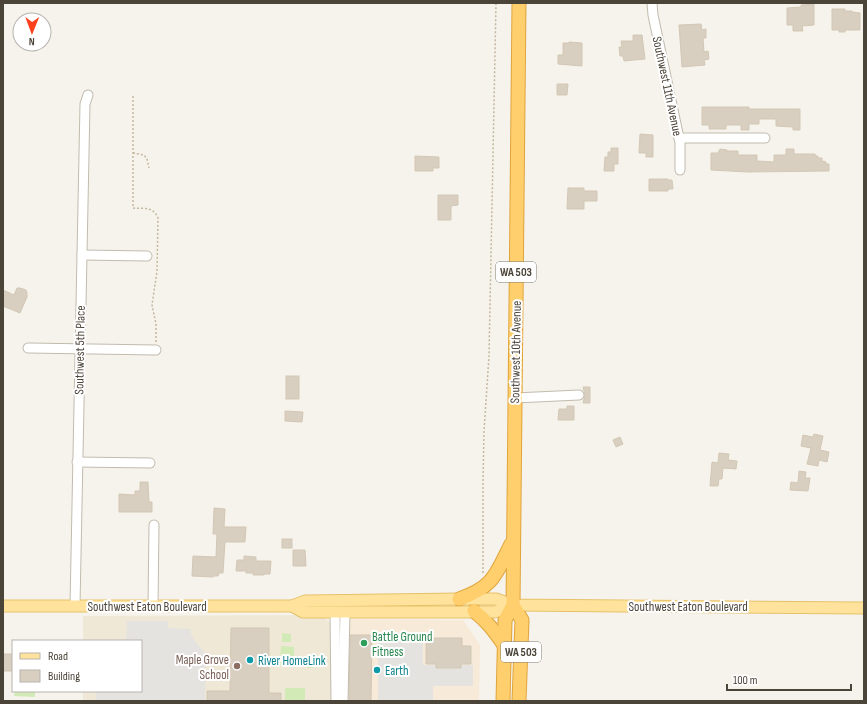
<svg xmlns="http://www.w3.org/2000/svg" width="867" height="704" viewBox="0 0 867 704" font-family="'Sofia Sans Condensed',sans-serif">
	<rect width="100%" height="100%" fill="#f6f3ec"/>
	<path fill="#f7ead8" d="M349 619 463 620 480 645 479 701H348Z"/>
	<path fill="#efe8d6" d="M322 615 332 625V701H83V691H141V641H83V616Z"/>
	<g fill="#d2eab5">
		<path d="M282 633 291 634V642H282Z"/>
		<path d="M281 646 294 647V665H280Z"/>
		<rect x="307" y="655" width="6" height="13"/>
		<rect x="285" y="688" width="20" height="13"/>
		<path d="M15 691H35V697L14 696Z"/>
	</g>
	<g fill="#e5e3e0">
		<path d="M127 621H168V628L191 629V634L194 640 204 652 206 657 205 701H96V691H141V641H126Z"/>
		<path d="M384 633H401V640H423V665H473V686H433V701H378V642H384Z"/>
	</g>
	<g fill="#d8cfc1" stroke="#d3c7b4">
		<path d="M814 4V25L802 26 803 31H793V25H787V8L801 7V5Z"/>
		<path d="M832 9H845V11H852V12L860 13V30H845V32H839V30H832Z"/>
		<path d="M701 24 702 30 706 29V38H703L704 52 708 51 709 59 704 60 705 65 682 67 679 25Z"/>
		<path d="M633 35H642L645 59 624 61 623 56H620L619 47H622L621 41H633Z"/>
		<path d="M569 42 582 43V66L558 64V55H563V43H569Z"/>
		<path d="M557 84H568L567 95H557Z"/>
		<path d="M702 107H749V109H800V130H793V127L776 126V119H759V124H749V130H741V125H726V129H709V125H702Z"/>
		<path d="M640 134 653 135V157H646V153H639Z"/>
		<path d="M611 148H618V164H614V171H604L605 157H608V152H611Z"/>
		<path d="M720 149 727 150V151H738V155H757V161L774 162V155H786V149H794V154H815L816 156H818V158H822V161L826 162V164H829V171L748 172 711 170V153H718Z"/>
		<path d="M415 156 439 157V168H433V171H415Z"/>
		<path d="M649 179H668V180H672L673 189H668V191H649Z"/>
		<path d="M568 188H584V191H597V201H584V209H567Z"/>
		<path d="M438 195H458V205L451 206V220H438Z"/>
		<path d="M17 288H20L26 290 27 293V297L20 313 3 306V290L14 295Z"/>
		<rect x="286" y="376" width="13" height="23"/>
		<path d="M583 387H590V403H583L585 395Z"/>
		<path d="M567 406H574V420H558L559 409H567Z"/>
		<path d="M285 411 303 412 302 422 285 421Z"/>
		<path d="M814 434 823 436 820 450 829 452 827 462 819 460 818 466 807 464 811 448 801 446 803 435 813 437Z"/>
		<path d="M620 437 623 444 616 447 613 440Z"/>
		<path d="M719 453 729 454 728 460 737 461 736 469 723 468 722 479H719L718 486H710L712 462 718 463Z"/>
		<path d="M799 471 806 472 805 478H810L808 491 790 490 791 482 798 483Z"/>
		<path d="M140 482H148L149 502H152V512H119V494L135 495V491H139L140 489Z"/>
		<path d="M214 508 225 509 224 527H246L245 542H225L223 573H219L218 576H213V577L192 576 193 556 216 557 217 534H213Z"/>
		<rect x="282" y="539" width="10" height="9"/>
		<path d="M293 550H305L306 566H293Z"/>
		<path d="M244 556 256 557V561H271L270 574H264V575H253V573H246V571H236L237 560H244Z"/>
		<path d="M231 628H269V693H281V701H207V691H230Z"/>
		<path d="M350 635H372L371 701H349Z"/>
		<path d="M426 638H462V646H471V664H461V668H436V664H426Z"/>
		<rect x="3" y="654" width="10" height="17"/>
	</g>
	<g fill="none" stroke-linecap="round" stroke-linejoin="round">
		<g stroke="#c2bbae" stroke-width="11">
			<g id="minor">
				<path d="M652 3 653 15 680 143V170"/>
				<path d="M679 138H765"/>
				<path d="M82 255 147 256"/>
				<path d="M28 348 156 350"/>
				<path d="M515 398 579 395"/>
				<path d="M77 462 150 463"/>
				<path d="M75 606 85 104 88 95"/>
				<path d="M153 606 154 525"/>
				<path d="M335 612 336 701"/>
				<path d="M343 701 345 612"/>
			</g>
		</g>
		<g stroke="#e6c16a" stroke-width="13">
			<g id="major">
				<path d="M3 606H292L305 601 459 599H496L513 605 864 608"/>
				<path d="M292 606 303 612H495L513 605"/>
			</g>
		</g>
		<g stroke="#e0a43c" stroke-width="15">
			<g id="highway">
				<path d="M459 599C494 587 496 574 511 544"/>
				<path d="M513 605 522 620 519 701"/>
				<path d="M474 611C487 621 495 632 504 645"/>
				<path d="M503 701 505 620 513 605 519 3"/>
			</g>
		</g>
		<g stroke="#c4b79f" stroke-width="1.5" stroke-dasharray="2 2" stroke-linecap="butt">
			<path d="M133 96V208C144 209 153 206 158 218L157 271 152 305 156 324V342"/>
			<path d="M133 153 144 155 147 159 149 168"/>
			<path d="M483 573V482L484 431 489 356 496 3"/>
		</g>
		<use href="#minor" stroke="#fff" stroke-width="9"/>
		<use href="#major" stroke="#ffe39c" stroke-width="11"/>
		<use href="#highway" stroke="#ffcf6e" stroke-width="13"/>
	</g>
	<circle fill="#2e9e5b" stroke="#fff" stroke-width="1.5" cx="364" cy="643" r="4"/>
	<g fill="#0f9aa8" stroke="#fff" stroke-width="1.5">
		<circle cx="250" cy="660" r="4"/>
		<circle cx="377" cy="670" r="4"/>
	</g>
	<circle fill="#8d6e63" stroke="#fff" stroke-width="1.5" cx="237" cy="666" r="4"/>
	<g text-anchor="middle" stroke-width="4" stroke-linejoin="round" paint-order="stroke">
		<g fill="#fff" stroke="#817c74" stroke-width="1">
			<rect x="496" y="262" width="40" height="20" rx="3"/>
			<rect x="501" y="642" width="40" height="20" rx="3"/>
		</g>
		<g font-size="12" font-weight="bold" fill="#4b4439">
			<text x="516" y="276">WA 503</text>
			<text x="521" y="656">WA 503</text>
		</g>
		<g font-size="13" fill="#4b4439" stroke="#fff">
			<text transform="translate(668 86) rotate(78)" y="5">Southwest 11th Avenue</text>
			<text transform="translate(79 350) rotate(-89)" y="5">Southwest 5th Place</text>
			<text transform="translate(515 352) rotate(-89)" y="5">Southwest 10th Avenue</text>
			<text x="147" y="611">Southwest Eaton Boulevard</text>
			<text x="688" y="611">Southwest Eaton Boulevard</text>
		</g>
		<g font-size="13" fill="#27864d" stroke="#fff" text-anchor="start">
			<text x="372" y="641">Battle Ground<tspan x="372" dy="15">Fitness</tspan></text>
		</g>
		<g font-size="13" fill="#785e54" stroke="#fff" text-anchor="end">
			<text x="229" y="664">Maple Grove<tspan x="229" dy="15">School</tspan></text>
		</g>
		<g font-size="13" fill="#0d838f" stroke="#fff" text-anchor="start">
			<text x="258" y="665">River HomeLink</text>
			<text x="385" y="675">Earth</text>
		</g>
	</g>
	<rect width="867" height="704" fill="none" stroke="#4b4439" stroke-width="8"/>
	<rect x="12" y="640" width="130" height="52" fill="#ffffff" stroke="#b7b4b0"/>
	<rect x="20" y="653" width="20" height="6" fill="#ffe39c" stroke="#b7b4b0"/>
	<text x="48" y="660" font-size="12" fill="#4b4439">Road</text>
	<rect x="20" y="670" width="20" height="12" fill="#d8cfc1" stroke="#b7b4b0"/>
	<text x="48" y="680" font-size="12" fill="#4b4439">Building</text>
	<g transform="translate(32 32) rotate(181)"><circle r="19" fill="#ffffff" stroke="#b7b4b0"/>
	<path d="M0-3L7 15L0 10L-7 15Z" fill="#fc3f1d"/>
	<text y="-6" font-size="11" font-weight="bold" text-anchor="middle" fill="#4b4439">N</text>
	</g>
	<path d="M727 684v6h124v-6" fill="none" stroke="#4b4439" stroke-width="2"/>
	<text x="733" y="684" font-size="12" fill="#4b4439" stroke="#ffffff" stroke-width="3" paint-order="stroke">100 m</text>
</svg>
